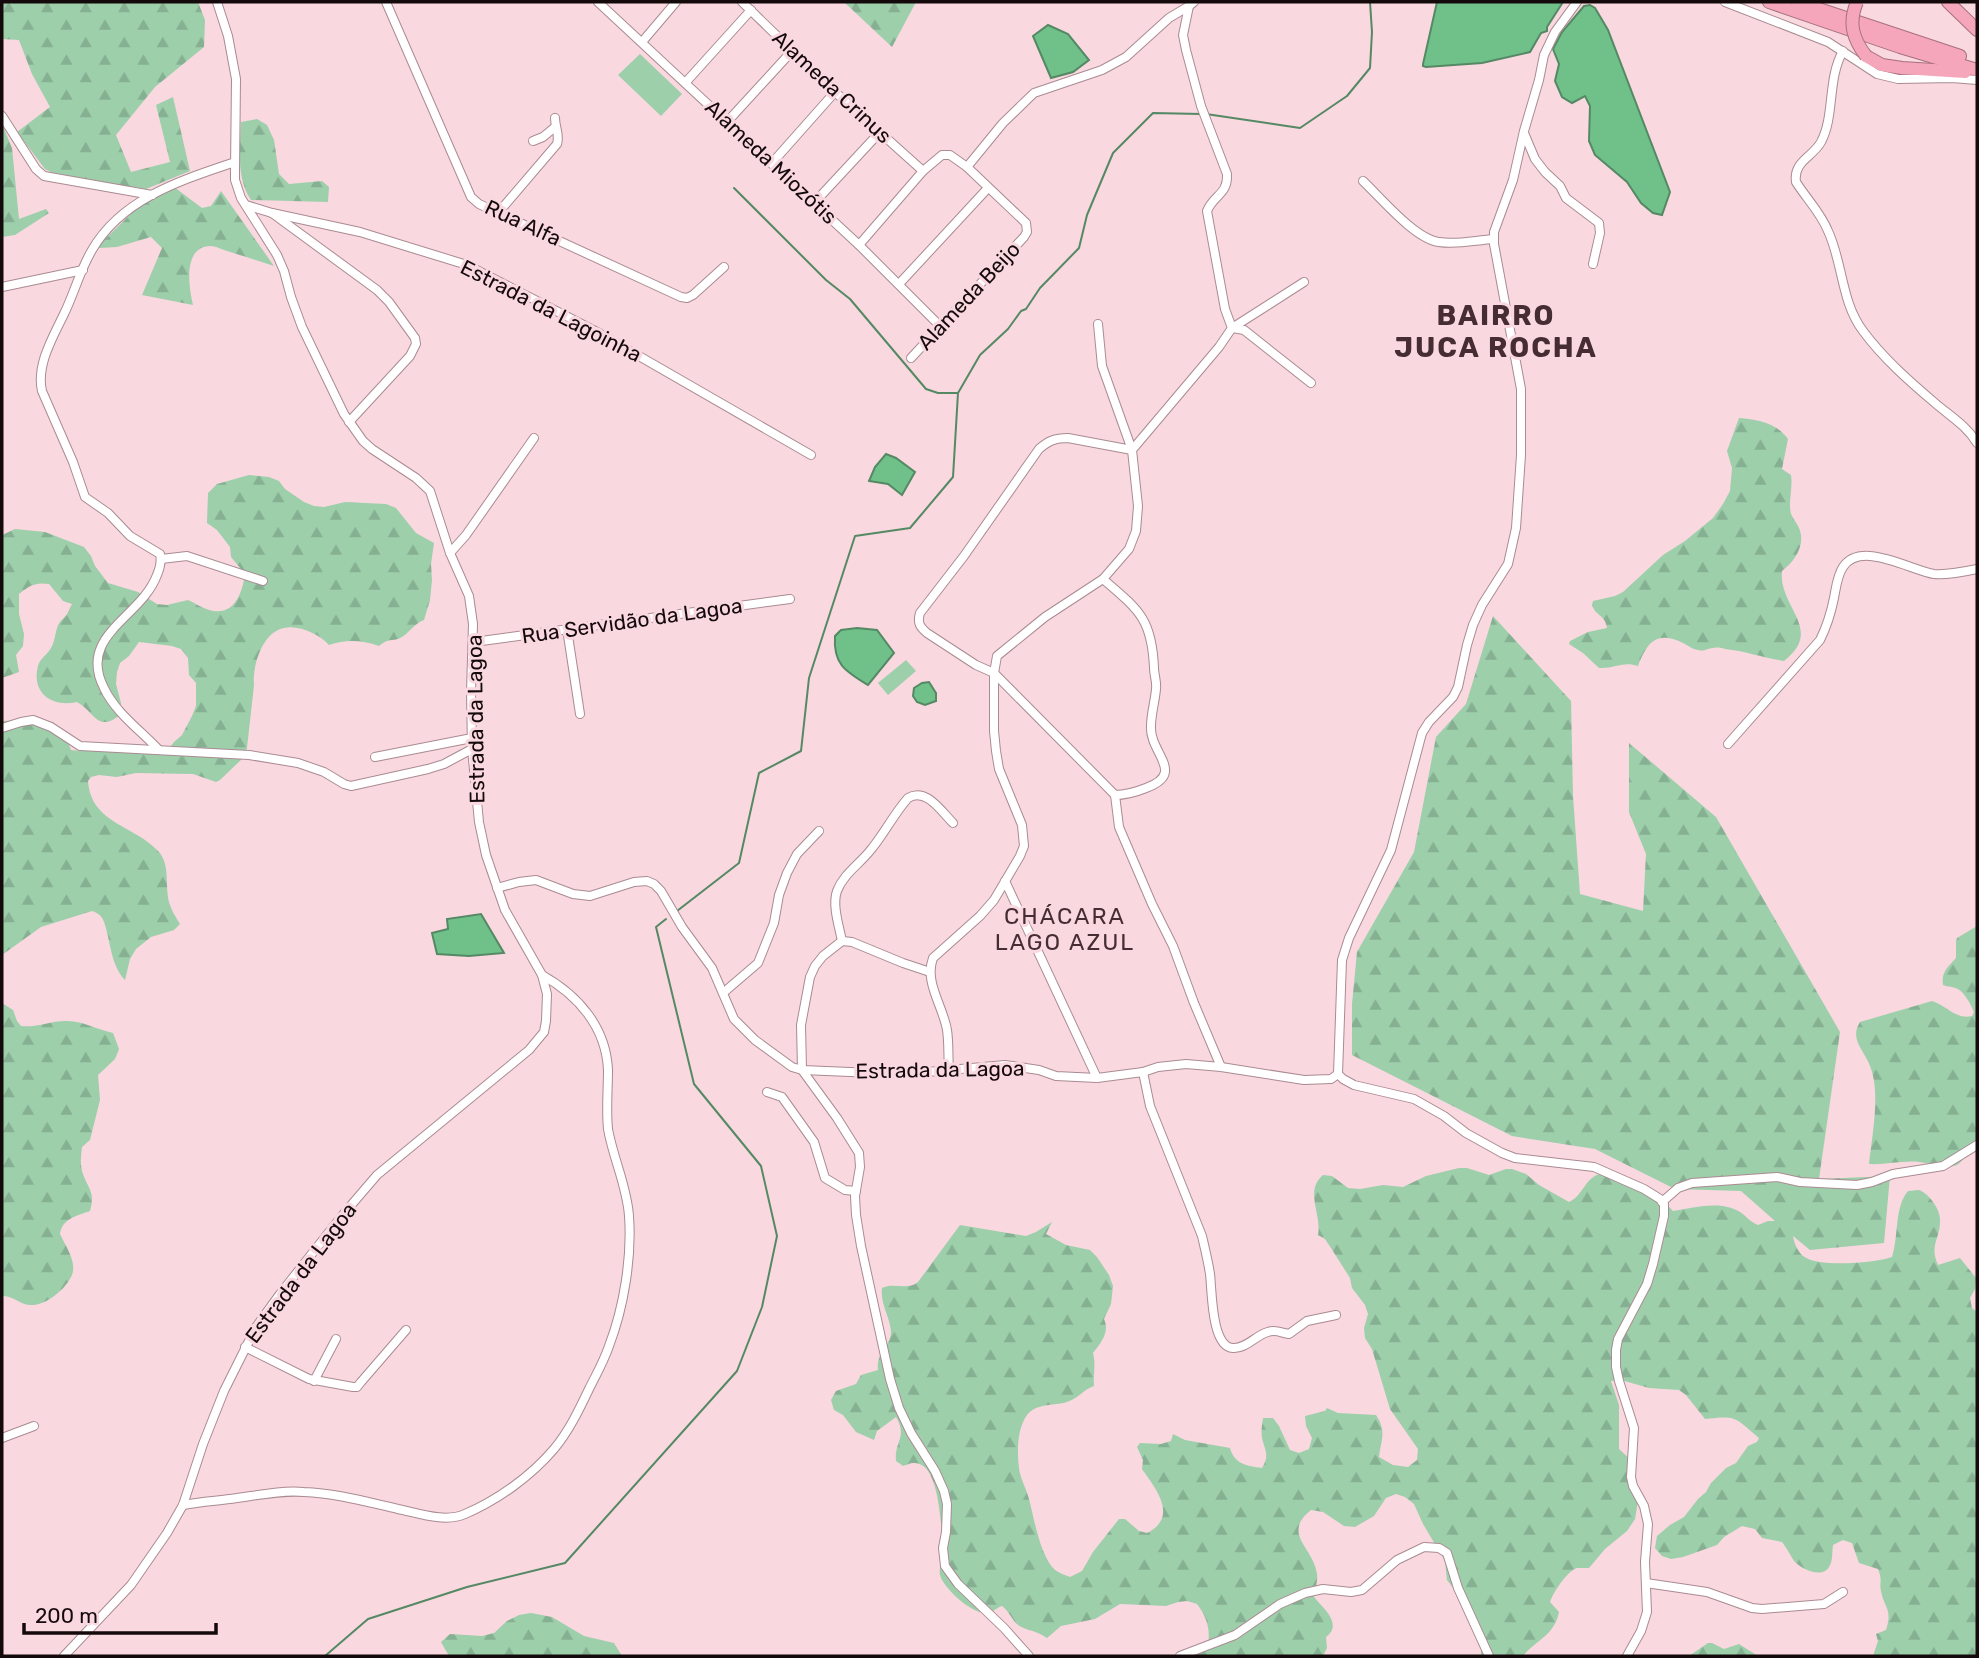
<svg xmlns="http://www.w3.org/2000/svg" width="1979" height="1658" viewBox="0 0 1979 1658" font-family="Rubik,sans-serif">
	<defs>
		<pattern id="forest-firs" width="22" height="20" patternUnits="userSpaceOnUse" patternTransform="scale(1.75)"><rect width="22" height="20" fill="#9dcfab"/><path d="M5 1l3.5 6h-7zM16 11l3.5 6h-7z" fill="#86b092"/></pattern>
	</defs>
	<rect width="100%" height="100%" fill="#f9d8df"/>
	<g fill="url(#forest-firs)">
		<path d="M2 2H198L205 20 204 47 155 87 116 135 131 172 170 162 156 105 173 97 190 171 146 189 59 176 45 169 17 132 50 107 32 74 19 40 2 39Z"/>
		<path d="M844 2H916L892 47Z"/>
		<path d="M257 119 267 125 274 140 279 174 289 184 322 181 329 187 328 202 251 200C236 178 240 148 241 122Z"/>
		<path d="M2 124 12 148 19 219 46 209 49 213 15 235 2 237Z"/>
		<path d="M174 187 202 208 211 206 221 191 274 266C259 261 243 256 227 251 223 250 216 246 211 246 182 246 189 288 193 305L142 295 162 248 151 237 117 247 99 248 100 244 136 209Z"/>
		<path d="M1739 418C1759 420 1775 422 1788 439L1782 469 1791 475C1793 488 1788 502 1791 514 1793 519 1797 523 1799 528 1806 545 1795 561 1782 571 1778 607 1825 629 1784 661 1764 658 1745 651 1725 649 1724 648 1715 647 1714 648 1707 648 1705 652 1698 650 1692 649 1689 646 1683 643 1656 630 1647 643 1638 666 1623 661 1615 669 1599 668L1583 653 1569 644 1570 641 1588 632 1607 628C1605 614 1596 617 1592 605L1593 601 1615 596 1623 592 1663 555 1685 541 1713 518 1723 504 1730 491 1732 468 1727 451Z"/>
		<path d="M249 475 269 477 279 481 285 489 304 502 314 506 324 507 345 502 386 504 396 508 416 533 434 543 431 564 432 580 430 600 424 620C413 624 409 634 400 638 392 642 390 637 379 646 362 640 346 639 329 645 318 633 294 622 278 630 261 638 252 668 254 685L247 748 243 758 220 780 216 782 193 774 136 773 117 777 99 775 91 777 88 781C91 824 135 825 159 852 171 866 164 888 170 905 172 911 176 918 180 924L174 930 151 937 136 949 130 959 125 980C110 964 111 941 104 922 102 916 98 913 92 911L41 927 2 955V721L33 720 53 722 67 739 71 750 81 751 94 747 146 754 167 751 174 742 182 735 192 716 196 706V683L189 675 188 658 181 649 172 646 139 642 129 656 120 663 117 672 116 684 121 703 120 715C97 733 95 712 77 702 52 708 31 693 38 666 40 658 47 655 51 648 56 640 55 628 60 622 62 619 66 617 67 614 69 611 70 607 72 604L63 601 49 584C36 582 30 585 19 594V614L24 634 23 646 16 655 19 672 2 678V535L15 529 45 532 84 547 91 556 95 566 108 583 138 592 157 604 167 605 188 600C195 603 202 608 209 610 234 617 242 594 245 574L231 557 230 547 217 530 207 523 208 493 217 484Z"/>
		<path d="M1493 616 1571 701 1573 796 1580 894 1643 911 1646 854 1629 812V743L1716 817 1840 1032 1819 1179 1890 1176 1884 1243 1810 1250 1793 1236C1794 1242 1797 1251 1803 1256 1818 1268 1874 1263 1892 1257 1899 1236 1894 1208 1908 1191 1911 1191 1917 1190 1919 1190 1930 1194 1941 1211 1940 1221 1940 1240 1929 1245 1938 1265L1960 1258 1976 1278 1975 1289 1970 1298 1972 1308 1977 1312V1656H1873L1878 1641 1876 1634 1886 1630C1893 1609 1884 1608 1881 1591 1879 1581 1883 1582 1878 1569L1859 1563 1852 1543 1843 1540 1833 1545C1832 1551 1833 1562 1829 1567 1822 1579 1801 1569 1794 1561 1790 1555 1787 1548 1782 1542L1762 1538 1755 1529 1742 1526 1724 1537 1717 1545 1683 1557 1671 1559 1662 1556 1655 1548 1657 1536 1670 1525 1684 1517 1698 1499 1706 1492 1711 1483 1726 1468 1736 1463 1748 1446 1757 1442 1759 1438C1735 1418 1738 1415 1705 1419L1686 1395 1679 1390 1649 1388 1621 1380 1611 1381 1619 1405V1449L1632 1461 1638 1501 1635 1519 1627 1531 1605 1549 1589 1568C1588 1568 1578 1568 1577 1568 1567 1571 1553 1593 1550 1602L1559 1612C1554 1636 1537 1639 1523 1656H1481V1642L1473 1631 1460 1597 1447 1580 1445 1561 1423 1524 1414 1504 1405 1497 1396 1494 1386 1498 1374 1516 1355 1527 1344 1526 1323 1512 1311 1510C1281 1534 1314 1548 1317 1574 1318 1581 1315 1590 1314 1597 1324 1609 1343 1624 1326 1637L1327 1648 1323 1656H1194L1206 1651C1212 1634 1208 1618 1197 1604L1187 1601 1178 1602 1166 1606 1120 1604 1095 1619 1061 1626 1047 1638C1036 1630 1027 1631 1018 1625 1012 1620 1009 1611 1002 1606 997 1607 994 1612 988 1613 974 1616 943 1588 940 1575 938 1564 945 1559 946 1549 946 1541 942 1530 941 1522 939 1508 936 1461 913 1463 910 1463 907 1465 903 1466L896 1461C894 1442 908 1437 896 1417L877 1431 874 1440 856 1432 843 1415 834 1410 831 1400 836 1391 856 1384 861 1375 878 1370C876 1352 890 1347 891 1333 891 1318 880 1305 882 1288 894 1282 907 1291 918 1282L960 1225 1026 1236 1036 1232 1052 1222 1046 1234 1066 1245 1090 1250 1097 1257 1109 1275 1113 1286 1111 1304 1104 1319C1110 1332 1101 1343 1093 1353 1096 1364 1093 1374 1094 1386 1084 1389 1079 1398 1067 1402 1054 1406 1036 1403 1027 1415 1017 1429 1017 1451 1019 1468 1020 1478 1026 1488 1029 1499 1034 1518 1040 1556 1055 1570 1059 1573 1065 1575 1070 1577L1082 1571 1093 1552 1119 1519H1125L1139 1531 1147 1533C1179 1517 1156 1489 1142 1469L1143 1460 1137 1447 1140 1443 1161 1444 1171 1441 1173 1434 1185 1440 1230 1448C1234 1464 1247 1466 1262 1468 1270 1455 1265 1451 1262 1438 1261 1431 1262 1425 1263 1418H1273L1279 1426 1290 1450 1299 1453 1309 1449 1312 1438 1306 1426 1305 1416 1325 1411 1327 1408 1338 1413 1376 1415C1387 1432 1381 1439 1379 1457L1393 1465 1408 1467 1417 1460 1418 1449 1390 1409 1372 1349 1365 1338 1364 1328 1368 1314 1365 1305 1352 1288 1350 1278 1331 1248 1325 1239 1318 1235C1322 1214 1304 1191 1323 1175L1332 1176 1348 1188 1360 1189 1383 1185 1403 1187 1426 1176 1459 1168H1467L1489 1175 1506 1169H1512L1526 1174 1539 1185 1569 1202C1585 1195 1584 1175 1605 1173L1661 1198 1673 1211C1694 1208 1720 1200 1740 1212 1748 1217 1747 1220 1758 1225L1768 1221H1775L1741 1191 1675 1189 1595 1149 1512 1136 1352 1055V1004L1357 952 1414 852 1436 737 1466 704Z"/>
		<path d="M1977 926V1139C1971 1147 1965 1160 1957 1165 1946 1170 1930 1163 1919 1162 1903 1160 1886 1165 1869 1164 1872 1135 1881 1093 1870 1066 1864 1050 1849 1039 1860 1022L1932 1001C1946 1005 1956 1020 1972 1016L1974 1012C1971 1005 1964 990 1955 988 1951 986 1947 987 1943 985 1941 972 1948 967 1956 958V941L1957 938Z"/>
		<path d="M2 1003 13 1010 17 1021 21 1026C37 1028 52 1020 68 1021 83 1021 98 1030 113 1033L119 1049 115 1059 98 1075 100 1100 90 1140 82 1147C81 1155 80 1163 82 1171 87 1188 96 1191 90 1211 76 1216 62 1219 60 1234 65 1245 75 1259 73 1271 71 1285 47 1305 33 1305 20 1306 14 1295 2 1296Z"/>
		<path d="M531 1613 552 1617 584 1636 614 1643 622 1656H449L441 1642 450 1634 482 1636 494 1633 507 1621 519 1615Z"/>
		<path d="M1708 1643H1712L1724 1649 1739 1644 1758 1656H1689Z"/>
	</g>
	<g fill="#9dcfab">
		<path d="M640 54 682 94 661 116 618 75Z"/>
		<path d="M906 660 916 671 888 695 878 683Z"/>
	</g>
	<g fill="#70c08a" stroke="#548964" stroke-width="2">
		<path d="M1437 2H1563L1547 27V31L1541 33 1530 52 1482 63 1426 67 1423 66V64Z"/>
		<path d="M1590 5 1595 8 1608 30 1670 192 1662 215 1653 213 1641 203 1627 182 1595 155 1589 141 1590 106 1585 96 1572 103 1562 97 1555 81 1559 64 1553 49 1562 32 1584 6Z"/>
		<path d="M1048 25 1068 34 1089 60 1073 72 1051 78 1033 36Z"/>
		<path d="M886 454 896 458 915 472 902 495 888 484 869 481 875 467Z"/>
		<path d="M857 628 877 630 894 653 868 685C845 671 833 664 835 636L841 630Z"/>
		<path d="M929 682 936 693V701L925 705 917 702 913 696 914 688 922 683Z"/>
		<path d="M481 914 504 953 469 956 437 954 432 933 448 929 447 919Z"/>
	</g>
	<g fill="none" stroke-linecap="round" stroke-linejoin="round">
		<g stroke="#548964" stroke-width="2">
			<path d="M1206 114 1300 128 1347 96 1370 68 1372 32 1370 2"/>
			<path d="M734 188 826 280 850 299 926 389 938 393H957"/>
			<path d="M677 911 739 863 759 773 801 751 809 678 855 536 910 528 953 477 958 393 980 355 1008 329 1021 311 1026 309 1040 288 1079 248 1087 215 1113 153 1153 113 1201 114"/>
			<path d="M325 1656 368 1619 467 1587 565 1563 737 1371 762 1307 777 1236 761 1166 694 1084 656 927 666 919"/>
		</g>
		<g stroke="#aa8b92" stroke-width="10">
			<g id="minor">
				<path d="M386 2 471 197 479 204 681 297 687 298 693 295 724 267"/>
				<path d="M598 2 859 245 940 326"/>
				<path d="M742 2 835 92 923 171"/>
				<path d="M1725 2 1828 42 1877 74 1898 79 1952 78 1977 80"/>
				<path d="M642 42 676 2"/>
				<path d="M1843 51C1827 79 1835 116 1821 142 1813 157 1793 161 1796 182 1806 198 1821 213 1828 231 1843 263 1841 302 1863 331 1883 358 1909 381 1935 403 1950 416 1967 426 1977 443"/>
				<path d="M686 82 751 10"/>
				<path d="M2 116 36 169 44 176 152 195"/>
				<path d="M727 122 793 50"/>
				<path d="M1524 133 1535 159 1545 172 1560 186 1566 198 1599 223 1600 233 1593 264"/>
				<path d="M533 141 543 137 555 127"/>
				<path d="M772 163 835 92"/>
				<path d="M967 167 1003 123 1034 93 1102 70 1126 57 1169 18 1189 6 1194 2"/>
				<path d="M1363 181C1381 198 1415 239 1439 242 1457 245 1476 240 1494 239"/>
				<path d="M814 203 880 132"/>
				<path d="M246 205 272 213 377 290 389 302 415 338 416 344 410 356 349 422"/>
				<path d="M491 209 504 206 557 144C560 134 555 128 555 118"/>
				<path d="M272 213 360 232 467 265 599 333 811 455"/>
				<path d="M859 245 923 171 942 155H950L967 167 1026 223 1027 232 1024 237 911 358"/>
				<path d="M899 284 988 188"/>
				<path d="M2 287 83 270"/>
				<path d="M1098 324 1102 366 1132 450 1068 438C1055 438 1048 441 1039 449L964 556 920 613C917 623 920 627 927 633L976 665 994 673 1115 795 1119 827 1152 904 1173 946 1194 1003 1221 1067"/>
				<path d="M1232 328 1244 330 1311 383"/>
				<path d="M1232 328 1304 282"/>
				<path d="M450 553 466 535 534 438"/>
				<path d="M161 559 187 556 263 581"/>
				<path d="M1103 579C1139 610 1152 619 1154 668 1154 675 1157 682 1156 689 1155 701 1151 714 1151 726 1149 753 1187 773 1146 788 1136 792 1127 795 1115 795"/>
				<path d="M567 629 580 714"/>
				<path d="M474 642 790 599"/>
				<path d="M2 728 21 722 33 720 51 727 80 746 249 755 298 763 324 772 344 784 351 786 428 769 444 764 472 749"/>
				<path d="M1728 744 1820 640C1827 626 1831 613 1834 598 1836 588 1837 576 1843 567 1861 540 1910 570 1934 574 1948 575 1963 572 1977 569"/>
				<path d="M158 749C140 730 115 712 104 688 77 635 141 618 157 575 160 568 162 562 160 554L130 536 108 513 85 497 73 462 42 391C36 365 53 337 64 314 74 294 80 270 92 250 122 198 182 180 235 162"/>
				<path d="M375 757 472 738"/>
				<path d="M1005 881 1097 1078"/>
				<path d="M497 888 519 882 536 880 573 894 590 896 634 882 647 881 654 884 661 891 682 927 712 968 734 1019 755 1040 792 1067 802 1070 874 1073 927 1072 1005 1065 1039 1070 1056 1076 1097 1078 1143 1072 1158 1067 1186 1064 1221 1067 1304 1080 1331 1079 1338 1074 1343 1079 1354 1085 1414 1099 1444 1116 1466 1133 1502 1153 1515 1158 1594 1167 1644 1189 1660 1199 1664 1204V1216L1653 1264 1647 1284 1618 1339 1616 1350V1367L1619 1381 1634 1428 1631 1477 1633 1486 1644 1506 1648 1524 1645 1562 1647 1612 1641 1631 1627 1656"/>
				<path d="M842 941C839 926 832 905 837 891 843 875 858 865 869 852 883 836 893 815 908 798 926 787 941 811 953 823"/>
				<path d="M930 972 903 963 852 942 842 941 823 956 815 966 810 977 801 1025 802 1070 837 1118 859 1153 860 1167 855 1196 856 1215 861 1246 890 1379 899 1408 911 1433 935 1471 944 1491 947 1504 946 1532 943 1548 945 1566 958 1584 1004 1628 1029 1656"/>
				<path d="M723 993 758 963 774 923 779 895 787 873 797 854 819 831"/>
				<path d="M949 1070C948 1056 949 1043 947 1030 943 1006 924 982 933 958L980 916 994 900 1020 856 1024 846 1022 825 999 769 996 751 994 731V673L997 656 1045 617 1103 579 1129 549 1136 531 1138 506 1132 450 1219 347 1232 328 1225 309 1207 211C1214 194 1228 195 1227 174L1201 106 1186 50 1183 35 1189 6"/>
				<path d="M1143 1072 1150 1106 1202 1236C1205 1249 1208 1261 1210 1274 1212 1289 1211 1347 1233 1348 1246 1349 1256 1335 1268 1332 1275 1329 1282 1333 1289 1334L1307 1321 1336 1315"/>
				<path d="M1338 1074 1342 960 1349 938 1391 850 1422 733 1429 722 1453 697 1458 687 1467 645 1473 625 1482 605 1508 564 1516 528 1521 455V389L1494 244V232L1513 180 1524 131 1539 80 1544 55 1555 32 1577 2"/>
				<path d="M767 1092 782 1097 814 1142 825 1178 845 1190 856 1191"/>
				<path d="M1662 1202 1678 1188 1692 1183 1777 1177 1800 1182 1857 1185 1872 1182 1893 1174 1943 1166 1977 1145"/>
				<path d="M245 1347 309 1379 353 1387H357L361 1382 406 1330"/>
				<path d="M314 1381 336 1339"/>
				<path d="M2 1438 34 1426"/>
				<path d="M183 1505C199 1502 214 1501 230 1499 255 1496 279 1490 304 1492 335 1493 367 1502 398 1509 418 1513 445 1523 465 1514 498 1500 531 1476 554 1449 569 1431 579 1410 589 1389 596 1375 604 1361 609 1346 624 1307 632 1257 629 1216 627 1186 613 1158 608 1129 606 1109 608 1090 608 1070 606 1027 578 995 542 975"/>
				<path d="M1646 1583 1707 1592 1752 1608 1762 1609 1824 1604 1843 1592"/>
				<path d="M64 1656 131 1585 167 1533 183 1505 203 1444 224 1391 256 1327 280 1294 341 1217 377 1175 529 1050 544 1032 546 1021 547 994 542 975 505 910 486 855 479 822 472 749 471 692 473 624 469 596 450 553 430 491 416 478 372 449 363 441 344 414 302 327 291 297 284 271 277 255 241 198 235 180V171L236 79 228 36 217 2"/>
				<path d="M1180 1656 1235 1635 1280 1604 1305 1593 1323 1589 1351 1592 1362 1590 1397 1560 1424 1547 1439 1548 1447 1553 1458 1588 1489 1656"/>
			</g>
		</g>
		<g stroke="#a66f7d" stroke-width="14">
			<g id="highway">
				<path d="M1769 2 1900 47 1977 70"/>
				<path d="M1798 2 1960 56"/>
				<path d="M1948 2 1977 30"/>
				<path d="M1866 56 1882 65 1902 68 1965 72"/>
			</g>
		</g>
		<use href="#minor" stroke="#fff" stroke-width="8"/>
		<use href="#highway" stroke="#f5a6ba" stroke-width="12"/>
		<g stroke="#a66f7d" stroke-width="14" stroke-linecap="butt">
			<path id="highway-bridge" d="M1857 2C1848 23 1853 39 1866 56"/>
		</g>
		<use href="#highway-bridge" stroke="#f5a6ba" stroke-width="12"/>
	</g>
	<g text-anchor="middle" stroke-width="6" stroke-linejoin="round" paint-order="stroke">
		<g font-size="21" fill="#140a0c" stroke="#f9d8df">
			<text transform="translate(832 87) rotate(43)" y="7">Alameda Crinus</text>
			<text transform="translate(771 162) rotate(43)" y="7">Alameda Miozótis</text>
			<text transform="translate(523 223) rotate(25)" y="7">Rua Alfa</text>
			<text transform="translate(969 296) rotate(-47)" y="7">Alameda Beijo</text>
			<text transform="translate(551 311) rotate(27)" y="7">Estrada da Lagoinha</text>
			<text transform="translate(632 621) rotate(-8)" y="7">Rua Servidão da Lagoa</text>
			<text transform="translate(476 719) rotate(-91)" y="7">Estrada da Lagoa</text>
			<text transform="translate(940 1070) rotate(-1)" y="7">Estrada da Lagoa</text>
			<text transform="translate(301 1273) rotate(-53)" y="7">Estrada da Lagoa</text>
		</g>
		<g font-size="23" letter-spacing="2" fill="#462d33" stroke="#f9d8df">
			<text x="1065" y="924">CHÁCARA<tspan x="1065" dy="26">LAGO AZUL</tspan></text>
		</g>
		<g font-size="28" font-weight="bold" letter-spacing="2" fill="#462d33" stroke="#f9d8df">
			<text x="1496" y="325">BAIRRO<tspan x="1496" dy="32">JUCA ROCHA</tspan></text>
		</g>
	</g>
	<rect width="1979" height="1658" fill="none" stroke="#140a0c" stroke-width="7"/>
	<path d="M24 1623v10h192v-10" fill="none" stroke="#140a0c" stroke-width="3.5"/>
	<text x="35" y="1623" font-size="21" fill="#140a0c" stroke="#f9d8df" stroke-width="5" paint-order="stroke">200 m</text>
</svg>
